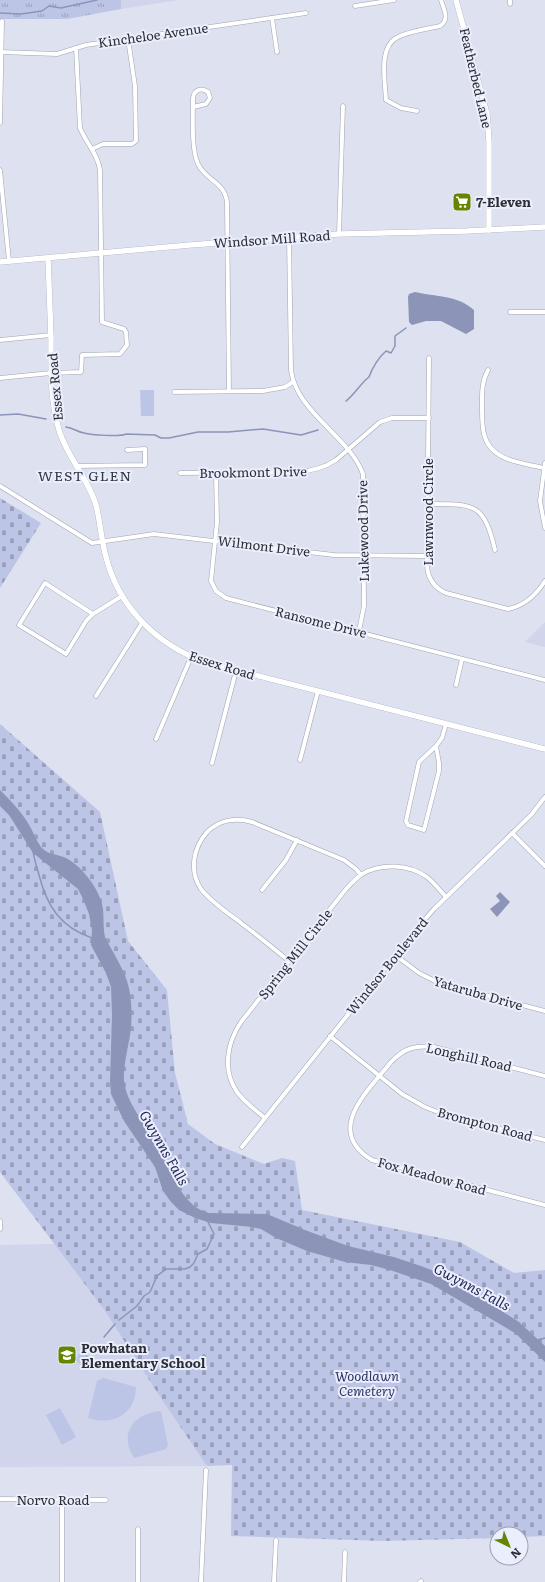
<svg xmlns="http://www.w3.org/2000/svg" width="545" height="1582" viewBox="0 0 545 1582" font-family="Literata,serif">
	<defs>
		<pattern id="cemetery-stones" width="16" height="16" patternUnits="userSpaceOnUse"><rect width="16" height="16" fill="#bdc5e7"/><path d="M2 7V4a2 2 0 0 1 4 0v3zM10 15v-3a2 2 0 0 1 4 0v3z" fill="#9aa0bc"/></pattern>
		<pattern id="park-tufts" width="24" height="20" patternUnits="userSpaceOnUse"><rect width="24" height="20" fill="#bdc5e7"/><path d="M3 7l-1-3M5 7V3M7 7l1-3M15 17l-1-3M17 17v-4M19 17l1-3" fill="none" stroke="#9aa0bc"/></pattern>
	</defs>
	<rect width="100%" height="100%" fill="#dde1f0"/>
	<g fill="#d0d5eb">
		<path d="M121 0H179L121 9Z"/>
		<path d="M545 622V647L525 642Z"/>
		<path d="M54 1244 105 1311 162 1400 207 1466 0 1467V1247L1 1245Z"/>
	</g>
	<g fill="url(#cemetery-stones)">
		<path d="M0 498 41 523 0 588Z"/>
		<path d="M0 724 100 812 128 941 167 990 175 1073 188 1124 215 1144 264 1164 282 1158 295 1161 302 1210 460 1242 514 1273 545 1270V1536L521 1537V1534H497V1538L383 1541 231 1536 232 1465 207 1466 162 1400 105 1311 0 1172Z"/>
	</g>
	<g fill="url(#park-tufts)">
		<path d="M0 0H121V9L67 19H0Z"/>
		<path d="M83 1350 93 1361 85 1369 75 1359Z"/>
	</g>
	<g fill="#bdc5e7">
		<path d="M140 390H154V416H141Z"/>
		<path d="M103 1378 136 1387C135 1415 113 1426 88 1418L97 1381Z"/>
		<path d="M60 1408 76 1437 62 1445 46 1415Z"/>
		<path d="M161 1411 168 1445 166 1449 134 1458C118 1433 134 1413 161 1411Z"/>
	</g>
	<g fill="#8c94b8">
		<path d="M415 292C435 297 458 295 474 310V329L466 334 441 321H426L412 325 409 322 408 297 409 294Z"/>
		<path d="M0 790C10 800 20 810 28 823 33 831 36 840 41 847 47 855 58 854 66 858 82 866 101 891 103 909 104 919 103 928 105 937 112 951 122 966 127 981 132 996 132 1014 131 1029 129 1045 123 1064 124 1081 127 1105 145 1122 156 1143 169 1166 180 1206 209 1213L267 1214 305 1230 348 1246 394 1257 421 1266 439 1273 463 1286 519 1322 545 1346V1362L515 1333 431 1284 390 1270 371 1265 345 1262 307 1251 276 1238 261 1229 252 1227 211 1223 195 1218 179 1210 171 1202 163 1191 155 1167 124 1121 111 1094 110 1081 112 1014 111 987 106 973 91 945 92 930 89 914 83 899 78 889 33 853 9 815 0 806Z"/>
		<path d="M500 892 510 902 497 917 490 909 500 901 496 896Z"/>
	</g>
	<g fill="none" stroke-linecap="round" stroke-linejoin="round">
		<g stroke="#8c94b8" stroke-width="1.5">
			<path d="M0 13 21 14 42 11 49 6 61 8 97 0"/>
			<path d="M346 401C355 394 360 384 369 377 372 368 379 357 386 351L391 353 395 346V336L406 328"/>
			<path d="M0 415 18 414 46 419"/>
			<path d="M66 427C73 428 78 432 84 433 91 435 120 437 126 434L155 435 161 438H169L198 432H228L263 429 301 435 318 430"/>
			<path d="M33 851C34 859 37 867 39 875 47 906 60 927 92 938"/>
			<path d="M119 1320 137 1306 144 1296 150 1292 157 1276 166 1269H185L190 1267 194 1263 198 1254 207 1249 214 1234 207 1220"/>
			<path d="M104 1337 115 1324"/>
			<path d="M536 1341 545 1338"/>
		</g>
		<g stroke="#a0a4b2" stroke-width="5">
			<g id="street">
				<path d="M510 0V4"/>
				<path d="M355 6 394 0"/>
				<path d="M272 18 277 52"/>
				<path d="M0 52 57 54 86 45 306 13"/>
				<path d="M193 107 206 104 210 98 208 92C201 87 194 90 193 98 193 116 191 149 198 164 206 181 224 181 227 202L229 391"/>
				<path d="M417 111 401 108 386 100C385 81 378 46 398 37 410 31 427 29 440 26 450 19 444 10 441 0"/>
				<path d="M0 123 2 21"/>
				<path d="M92 149 103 144H132L136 141 135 86 128 39"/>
				<path d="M0 170 9 261"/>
				<path d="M339 234 343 106"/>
				<path d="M289 237 291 370C296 412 349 436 363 474L364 606 359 631"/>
				<path d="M510 312H545"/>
				<path d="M0 340 51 335"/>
				<path d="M429 358 427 566C428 579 435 588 446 593L508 609C525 606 536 595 545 581"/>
				<path d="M488 370C481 383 482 395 482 409 482 417 482 426 484 434 490 461 522 463 544 468"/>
				<path d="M0 378 51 373 81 372 82 355 120 354 127 345 126 332 124 329 102 322 100 170C98 154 86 143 80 128L76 48"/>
				<path d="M174 392 263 391 285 387 293 382"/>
				<path d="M545 463 540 501 545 528"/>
				<path d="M76 466 145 465V449L127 450"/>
				<path d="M180 473 298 472C312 471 324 468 336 460L380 422 392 418H429"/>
				<path d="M216 473 217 522 211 581 216 591 226 598 545 680"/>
				<path d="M0 486 92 543 154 534 334 555 427 556"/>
				<path d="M428 504C473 504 484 502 495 550"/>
				<path d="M93 614 86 621 66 654 19 625 45 583 93 614 122 596"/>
				<path d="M456 685 462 659"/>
				<path d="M96 696 142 623"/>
				<path d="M156 739 191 657"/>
				<path d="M436 746 419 762 406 821 408 825 424 830 439 771V763L436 746 442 738 446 724"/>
				<path d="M300 760 318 691"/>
				<path d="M212 763 236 671"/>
				<path d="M512 833 545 866"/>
				<path d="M262 890 286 860 297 840"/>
				<path d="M395 955 419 973 439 983 545 1011"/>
				<path d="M289 961C273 948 257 935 241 923 228 913 211 902 201 889 189 871 193 848 207 832 219 820 236 817 252 822L344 860 356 869 361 875"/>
				<path d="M330 1036 402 1094 425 1107 448 1116 545 1140"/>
				<path d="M545 1076 434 1047C416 1045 404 1048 391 1062 369 1090 323 1130 372 1160L545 1205"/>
				<path d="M265 1118C256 1110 245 1103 237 1092 222 1070 227 1043 241 1022L346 889C351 884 356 878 362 874 381 863 409 864 427 877 434 883 440 890 446 897"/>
				<path d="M242 1147 418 927 434 909 531 815 545 797"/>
				<path d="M0 1221V1229"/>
				<path d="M0 1499 106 1500"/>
				<path d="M62 1500V1582"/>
				<path d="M138 1582V1529"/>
				<path d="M201 1582 206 1470"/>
				<path d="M274 1582 276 1540"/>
				<path d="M344 1582 345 1552"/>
				<path d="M420 1582 421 1581"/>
			</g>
		</g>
		<g stroke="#a0a4b2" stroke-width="6">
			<g id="secondary">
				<path d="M456 0 487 114 489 142V230"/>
				<path d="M48 258C49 284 50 310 51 337 51 368 50 399 59 430 67 457 88 478 96 505 100 521 101 537 105 553 117 605 154 643 204 662L545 749"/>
				<path d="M0 262 190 245 339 234 467 231 545 227"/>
			</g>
		</g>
		<use href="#street" stroke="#fff" stroke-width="4"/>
		<use href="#secondary" stroke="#fff" stroke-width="5.5"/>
	</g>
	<defs>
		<g id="supermarket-square" transform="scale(1)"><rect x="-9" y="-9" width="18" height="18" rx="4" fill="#638500" stroke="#eaeefd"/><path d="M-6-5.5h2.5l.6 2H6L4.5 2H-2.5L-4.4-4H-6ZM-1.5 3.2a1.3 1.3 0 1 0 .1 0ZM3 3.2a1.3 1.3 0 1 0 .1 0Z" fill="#fff"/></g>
		<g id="school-square" transform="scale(1)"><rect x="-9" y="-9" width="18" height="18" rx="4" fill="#638500" stroke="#eaeefd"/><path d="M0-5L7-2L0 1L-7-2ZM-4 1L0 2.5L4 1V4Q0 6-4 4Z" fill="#fff"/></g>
	</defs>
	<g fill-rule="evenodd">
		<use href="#supermarket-square" x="462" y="202"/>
		<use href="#school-square" x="67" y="1355"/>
	</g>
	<g text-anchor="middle" stroke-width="4" stroke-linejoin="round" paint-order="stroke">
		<g font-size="13" fill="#2d2e34" stroke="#eaeefd">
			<text transform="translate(153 35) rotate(-8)" y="5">Kincheloe Avenue</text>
			<text transform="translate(476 78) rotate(77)" y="5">Featherbed Lane</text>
			<text transform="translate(272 239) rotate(-4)" y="5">Windsor Mill Road</text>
			<text transform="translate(55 387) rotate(-95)" y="5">Essex Road</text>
			<text transform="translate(253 472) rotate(-1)" y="5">Brookmont Drive</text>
			<text transform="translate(428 512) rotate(-90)" y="5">Lawnwood Circle</text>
			<text transform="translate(363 531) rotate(-91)" y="5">Lukewood Drive</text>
			<text transform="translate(264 546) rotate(7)" y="5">Wilmont Drive</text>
			<text transform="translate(321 622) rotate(14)" y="5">Ransome Drive</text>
			<text transform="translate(222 665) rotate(17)" y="5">Essex Road</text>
			<text transform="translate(295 954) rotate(-52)" y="5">Spring Mill Circle</text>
			<text transform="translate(387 966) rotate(-51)" y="5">Windsor Boulevard</text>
			<text transform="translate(478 993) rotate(16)" y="5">Yataruba Drive</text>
			<text transform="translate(469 1057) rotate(13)" y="5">Longhill Road</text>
			<text transform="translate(485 1124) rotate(15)" y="5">Brompton Road</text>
			<text transform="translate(432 1176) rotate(15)" y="5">Fox Meadow Road</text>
			<text x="53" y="1505">Norvo Road</text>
		</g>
		<g font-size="13" font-weight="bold" fill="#2d2e34" stroke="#eaeefd" text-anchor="start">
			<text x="476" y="207">7-Eleven</text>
			<text x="81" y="1353">Powhatan<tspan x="81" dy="15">Elementary School</tspan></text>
		</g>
		<g font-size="13" font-style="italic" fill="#2d3465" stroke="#eaeefd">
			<text x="367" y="1381">Woodlawn<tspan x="367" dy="15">Cemetery</tspan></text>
		</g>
		<g font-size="14" letter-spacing="1" fill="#353844" stroke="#eaeefd">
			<text x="85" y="481">WEST GLEN</text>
		</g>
		<g font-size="14" font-style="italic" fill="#1e2352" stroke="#eaeefd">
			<text transform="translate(164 1148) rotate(60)" y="5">Gwynns Falls</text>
			<text transform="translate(472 1287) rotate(28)" y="5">Gwynns Falls</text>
		</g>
	</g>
	<g transform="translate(509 1546) rotate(137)"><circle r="19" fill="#eaeefd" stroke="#9ea1ad"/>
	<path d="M0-3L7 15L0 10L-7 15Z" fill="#638500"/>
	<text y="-6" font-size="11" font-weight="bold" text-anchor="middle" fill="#2d2e34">N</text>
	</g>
</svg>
